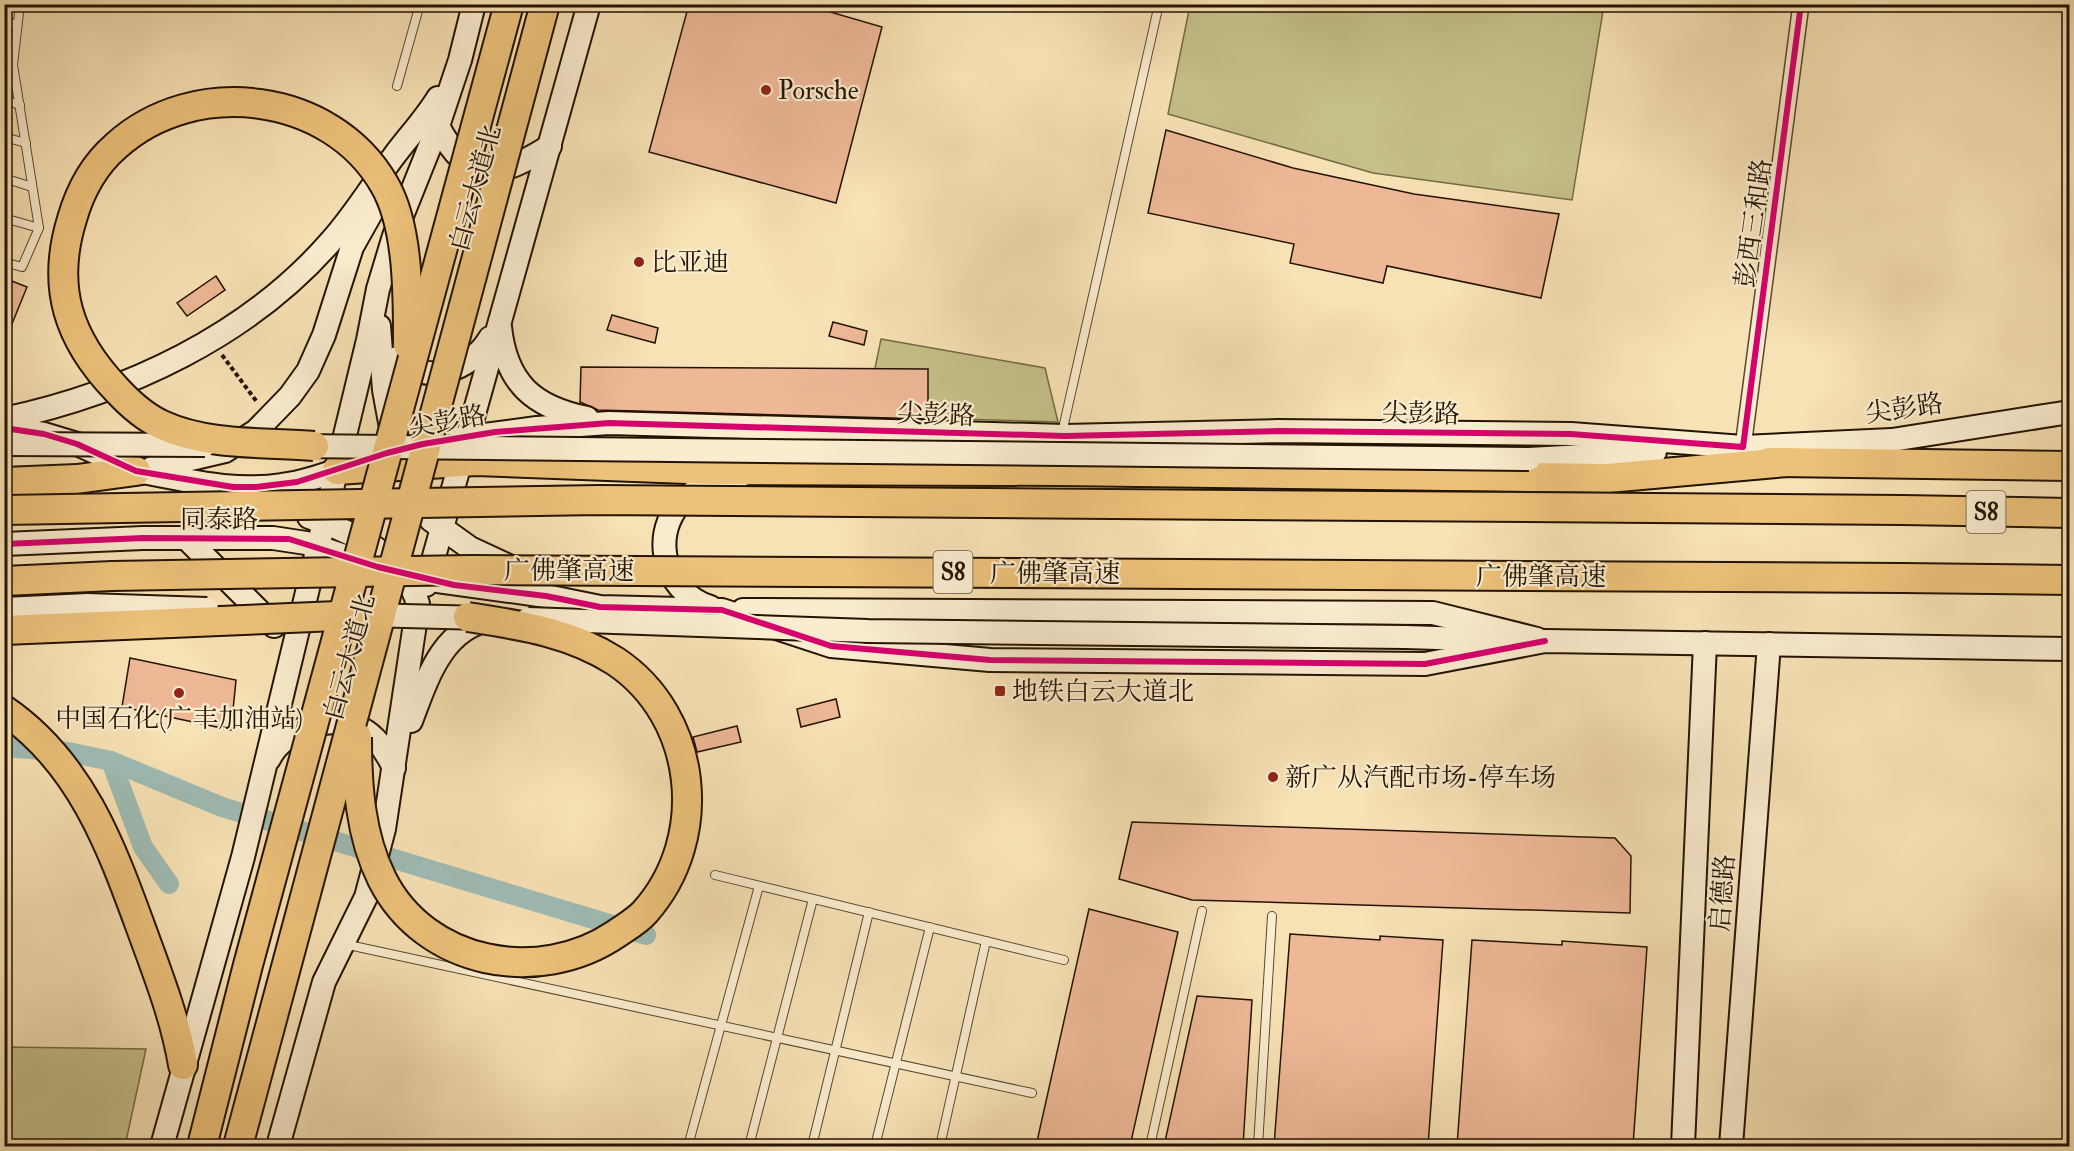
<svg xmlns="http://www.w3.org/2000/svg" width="2074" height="1151" viewBox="0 0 2074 1151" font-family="'IM FELL Double Pica','Noto Serif SC',serif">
	<rect width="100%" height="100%" fill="#f7e2b5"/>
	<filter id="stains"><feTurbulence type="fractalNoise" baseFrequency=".00333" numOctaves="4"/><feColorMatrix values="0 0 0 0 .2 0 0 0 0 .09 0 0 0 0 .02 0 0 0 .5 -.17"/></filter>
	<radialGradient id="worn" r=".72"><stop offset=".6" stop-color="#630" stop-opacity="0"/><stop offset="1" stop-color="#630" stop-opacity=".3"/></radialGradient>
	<g fill="#c5c088" stroke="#746a44" stroke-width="1.5">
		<path d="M1190 5H1604L1572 200 1373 173 1168 114Z"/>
		<path d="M881 339 1045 368 1058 422 865 416Z"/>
		<path d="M5 1047 146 1049 125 1146H5Z"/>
	</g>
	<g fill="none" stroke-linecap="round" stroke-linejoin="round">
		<g stroke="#9fbcb5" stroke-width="20">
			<path d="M4 747 68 752 111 761 222 807 646 935"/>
			<path d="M111 761 143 847 169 884"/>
		</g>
	</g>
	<g fill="#eeb897" stroke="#241301" stroke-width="1.5">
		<path d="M689 4H803L882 27 836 203 649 152Z"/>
		<path d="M1166 130 1293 168 1414 194 1559 214 1541 298 1387 266 1383 283 1290 263 1294 244 1148 213Z"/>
		<path d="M216 276 225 290 187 316 177 303Z"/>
		<path d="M4 278 27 287 5 341H4Z"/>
		<path d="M612 315 658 328 655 343 607 330Z"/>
		<path d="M833 322 867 331 864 345 829 336Z"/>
		<path d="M581 367 928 369V419L598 410 580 402Z"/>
		<path d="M130 658 236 680 231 730 122 707Z"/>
		<path d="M836 699 840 717 801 727 797 709Z"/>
		<path d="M737 726 741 742 697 752 693 737Z"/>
		<path d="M1132 822 1615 838 1631 856 1630 913 1192 900 1119 879Z"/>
		<path d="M1089 909 1178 932 1130 1146H1036Z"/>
		<path d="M1290 934 1380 940V936L1443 940 1428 1146H1274Z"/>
		<path d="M1472 940 1562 945V941L1647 947 1633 1146H1457Z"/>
		<path d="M1197 996 1252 1000 1243 1146H1164Z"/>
	</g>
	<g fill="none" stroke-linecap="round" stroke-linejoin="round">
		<g stroke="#59472e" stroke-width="10">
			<g id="lane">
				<path d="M4 21 17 25"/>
				<path d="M397 86 420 4"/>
				<path d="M4 100 20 105"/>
				<path d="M4 137 26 143"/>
				<path d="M4 178 32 187"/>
				<path d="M4 218 39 228"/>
				<path d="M4 262 22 267 39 228 13 65 20 4"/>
				<path d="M1065 435 1064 424 1159 4"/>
				<path d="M715 875 1064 960"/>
				<path d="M344 944 1032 1093"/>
				<path d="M688 1146 759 886"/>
				<path d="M749 1146 813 899"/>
				<path d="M812 1146 869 912"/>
				<path d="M875 1146 930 927"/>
				<path d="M940 1146 986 941"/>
				<path d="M1150 1146 1202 911"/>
				<path d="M1258 1146 1272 916"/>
			</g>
		</g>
		<g stroke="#59472e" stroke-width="18">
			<path id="street" d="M1743 447 1801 4"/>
		</g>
		<g stroke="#241301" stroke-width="26">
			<g id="secondary">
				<path d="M438 126C469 186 499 178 550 146"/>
				<path d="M379 326 384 390 392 433"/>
				<path d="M500 327C506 383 533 407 587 418"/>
				<path d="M397 358C426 388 472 369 490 338"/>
				<path d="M4 419C126 393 249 336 332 240 355 214 373 184 394 156 409 136 425 119 438 98"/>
				<path d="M4 428 44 434 77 444 141 473"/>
				<path d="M439 441 537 428 609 423 1065 436 1278 431 1571 434 1743 447 1892 440 2070 412"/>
				<path d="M1529 459 1655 452"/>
				<path d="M152 468 225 451 256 431 290 396 308 371 324 335 352 247 379 199"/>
				<path d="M136 471C183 479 233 493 282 485 306 482 329 473 352 465"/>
				<path d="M431 520 470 548 513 568"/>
				<path d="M186 538 274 626"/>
				<path d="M4 544 143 538H273L306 543 374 566"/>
				<path d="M423 579 546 596 600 607 722 610 831 646 990 660 1425 664 1545 641 2070 649"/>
				<path d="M426 585 589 4"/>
				<path d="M710 607C660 591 647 524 692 493 705 484 724 479 740 476"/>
				<path d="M743 610 1433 613 1537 639"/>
				<path d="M1405 637 1501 640"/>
				<path d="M411 721C427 679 442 628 492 619"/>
				<path d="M269 759C283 729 332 712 362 729 377 737 387 753 394 768"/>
				<path d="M162 1146 243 857 368 340 378 289 394 236 438 126 460 60 474 4"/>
				<path d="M278 1146 324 982 366 897 384 829 418 604C404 555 355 533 309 517"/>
				<path d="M1683 1146 1705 643"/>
				<path d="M1731 1146 1769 644"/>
			</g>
		</g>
		<g stroke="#241301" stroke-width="32">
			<g id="highway">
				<path d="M1769 462 2070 466"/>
				<path d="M337 470 476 461 713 470 1060 471 1608 478 1787 462"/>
				<path d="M4 482 77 479 136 471"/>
				<path d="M1902 510 2070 513"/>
				<path d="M1902 578 2070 580"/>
				<path d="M4 710C84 765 113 852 145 939 160 980 176 1022 183 1065"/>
			</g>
		</g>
		<path stroke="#241301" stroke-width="4" stroke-dasharray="4.5 3" stroke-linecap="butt" d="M222 355 257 402"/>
		<use href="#lane" stroke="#faeccf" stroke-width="8"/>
		<use href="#street" stroke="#faeccf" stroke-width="15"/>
		<use href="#secondary" stroke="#faeccf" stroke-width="22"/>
		<use href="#highway" stroke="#ecc17a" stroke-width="28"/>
		<g stroke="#241301" stroke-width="26" stroke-linecap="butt">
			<g id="secondary-bridge">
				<path d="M4 444 205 445"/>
				<path d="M298 446 1529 459"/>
				<path d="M4 609 87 605 207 609"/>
				<path d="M366 615 483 618"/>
				<path d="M528 619 868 631 1405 637"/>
			</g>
		</g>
		<g stroke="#241301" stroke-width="32" stroke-linecap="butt">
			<g id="highway-bridge">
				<path d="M314 446C265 442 207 446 162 425 144 417 130 404 117 390 68 339 51 287 72 219 80 191 94 165 116 146 194 75 331 92 384 184 409 226 408 297 408 345"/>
				<path d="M4 510 599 500 1902 510"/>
				<path d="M4 581 112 576 471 570 1902 578"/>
				<path d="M4 630 361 615"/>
				<path d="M357 737C357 785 360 835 382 879 425 965 539 986 616 934 626 927 637 921 645 912 711 838 698 716 615 661 570 632 519 625 468 617"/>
				<path d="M202 1146 248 965 509 4"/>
				<path d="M238 1146 545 4"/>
			</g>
		</g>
		<use href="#secondary-bridge" stroke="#faeccf" stroke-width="22"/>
		<use href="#highway-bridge" stroke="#ecc17a" stroke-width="28"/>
		<g stroke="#faeccf" stroke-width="10">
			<g id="cycleway">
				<path d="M4 428 44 434 77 444 136 471 233 487H256L297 482 387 453 423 444 495 432 609 423 1065 436 1278 431 1571 434 1743 447 1801 4"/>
				<path d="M4 544 143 538 289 539 378 567 454 585 546 596 600 607 722 610 831 646 990 660 1425 664 1545 641"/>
			</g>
		</g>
		<use href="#cycleway" stroke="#d6006c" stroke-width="6"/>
	</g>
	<g fill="#8f2418" stroke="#faeccf" stroke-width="2">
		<circle cx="766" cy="90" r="6"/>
		<circle cx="639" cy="262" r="6"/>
		<rect x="994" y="685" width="12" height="12" rx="3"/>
		<circle cx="179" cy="693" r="6"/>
		<circle cx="1273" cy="777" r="6"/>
	</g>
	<g text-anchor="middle" stroke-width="4.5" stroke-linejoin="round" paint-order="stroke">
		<g fill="#faeccf" stroke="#64543f" stroke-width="1.5">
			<rect x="1966.5" y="491" width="39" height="42" rx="4.5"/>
			<rect x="933.5" y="551" width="39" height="42" rx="4.5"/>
		</g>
		<g font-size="24" font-weight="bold" fill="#241301">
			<text x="1986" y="520">S8</text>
			<text x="953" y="580">S8</text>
		</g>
		<g font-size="26" fill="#241301" stroke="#faeccf" text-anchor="start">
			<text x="778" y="99">Porsche</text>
			<text x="651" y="271">比亚迪</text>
			<text x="1012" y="700">地铁白云大道北</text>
			<text x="179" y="727" text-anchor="middle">中国石化(广丰加油站)</text>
			<text x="1285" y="786">新广从汽配市场-停车场</text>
		</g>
		<g font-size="26" fill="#241301" stroke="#faeccf">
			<text transform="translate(475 188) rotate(-75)" y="9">白云大道北</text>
			<text transform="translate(1753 223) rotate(-82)" y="9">彭西三和路</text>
			<text transform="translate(1904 408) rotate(-8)" y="9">尖彭路</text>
			<text transform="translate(1421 413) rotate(1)" y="9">尖彭路</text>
			<text transform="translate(936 414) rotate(2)" y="9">尖彭路</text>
			<text transform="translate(447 421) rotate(-10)" y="9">尖彭路</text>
			<text x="219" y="528">同泰路</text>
			<text x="569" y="579">广佛肇高速</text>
			<text x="1055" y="582">广佛肇高速</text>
			<text x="1541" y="585">广佛肇高速</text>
			<text transform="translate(349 657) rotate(-75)" y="9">白云大道北</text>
			<text transform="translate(1722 893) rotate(-86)" y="9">启德路</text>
		</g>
	</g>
	<rect width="2074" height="1151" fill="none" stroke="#f7e2b5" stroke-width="24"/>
	<rect x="6" y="6" width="2062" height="1139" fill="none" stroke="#241301" stroke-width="3"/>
	<rect x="12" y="12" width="2050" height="1127" fill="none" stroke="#241301" stroke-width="1.5"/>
	<rect width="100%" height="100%" filter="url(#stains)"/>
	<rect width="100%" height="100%" fill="url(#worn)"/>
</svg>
